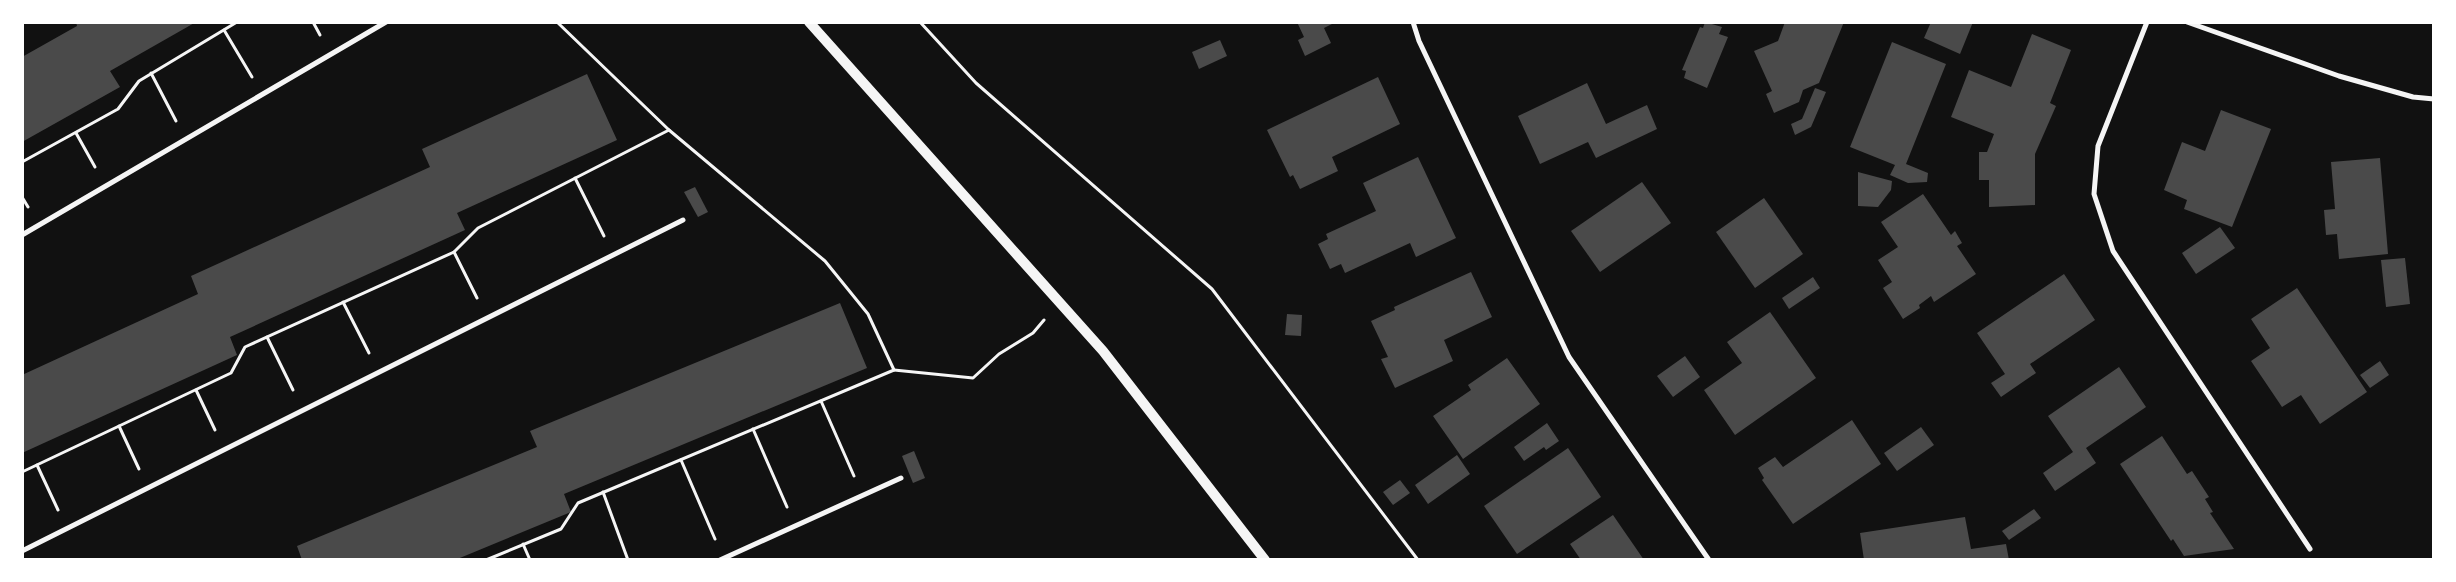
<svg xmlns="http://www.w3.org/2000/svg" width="2456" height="582" viewBox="0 0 2456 582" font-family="Manrope,sans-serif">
	<rect width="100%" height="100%" fill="#111"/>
	<g fill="#4a4a4a">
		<path d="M76 22H196L110 71 120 87 22 142V57L77 26Z"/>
		<path d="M1297 22H1336L1324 28 1331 43 1305 56 1298 40 1304 37Z"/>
		<path d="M1705 22 1722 27 1719 34 1728 37 1707 88 1684 78 1686 71 1682 70 1700 27 1703 28Z"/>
		<path d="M1785 22H1844L1819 83 1803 90 1799 102 1774 113 1766 94 1772 91 1754 51 1778 41Z"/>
		<path d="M1931 22H1973L1960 54 1924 38Z"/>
		<path d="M2032 34 2071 50 2050 103 2056 106 2035 154V205L1989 207V180H1979V152H1987L1994 134 1951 117 1969 70 2011 87Z"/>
		<path d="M1220 40 1227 56 1199 69 1192 52Z"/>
		<path d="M1892 42 1946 64 1906 164 1928 173 1927 182 1908 183 1890 175 1895 165 1850 147Z"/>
		<path d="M587 74 617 140 457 213 465 230 230 337 237 355 22 453V375L198 294 191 276 430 167 422 149Z"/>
		<path d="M1378 77 1400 124 1332 157 1338 171 1300 189 1293 175 1290 177 1267 130Z"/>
		<path d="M1587 83 1606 124 1647 105 1657 129 1596 158 1588 142 1540 164 1518 116Z"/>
		<path d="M1815 88 1826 92 1811 127 1795 135 1791 124 1802 119Z"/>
		<path d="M2221 110 2271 129 2232 227 2184 209 2187 200 2164 190 2182 142 2205 151Z"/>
		<path d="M1418 157 1456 238 1416 257 1410 243 1345 273 1341 264 1330 269 1318 244 1328 239 1326 234 1376 211 1363 183Z"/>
		<path d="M2380 158 2388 254 2339 259 2337 234 2326 235 2324 210 2335 209 2331 162Z"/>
		<path d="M1858 172 1892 181 1891 190 1878 207 1858 206Z"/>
		<path d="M1642 182 1671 223 1600 272 1571 231Z"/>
		<path d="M695 187 708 212 698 217 684 192Z"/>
		<path d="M1923 194 1951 235 1955 231 1962 243 1957 246 1976 274 1934 302 1931 296 1919 305 1920 308 1903 319 1883 288 1892 282 1878 260 1898 247 1881 222Z"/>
		<path d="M1764 198 1803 254 1755 288 1716 232Z"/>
		<path d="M2220 227 2235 248 2196 274 2182 253Z"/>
		<path d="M2405 258 2410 304 2386 307 2381 260Z"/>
		<path d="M1471 272 1492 317 1444 340 1453 361 1395 388 1381 359 1388 357 1371 321 1395 310 1394 307Z"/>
		<path d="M2064 274 2095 320 2030 364 2036 373 2001 397 1991 383 2005 374 1977 333Z"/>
		<path d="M1813 277 1820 288 1789 309 1782 298Z"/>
		<path d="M2297 288 2367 392 2320 424 2301 395 2282 407 2251 361 2270 348 2251 319Z"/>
		<path d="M840 303 867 368 564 494 571 512 455 560H302L297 546 537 447 530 431Z"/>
		<path d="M1770 312 1816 378 1735 435 1704 390 1742 363 1727 342Z"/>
		<path d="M1287 314 1302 315 1301 336 1285 335Z"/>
		<path d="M1685 356 1700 377 1673 397 1657 376Z"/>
		<path d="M1507 358 1540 404 1463 459 1433 416 1471 390 1468 385Z"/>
		<path d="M2380 361 2389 375 2370 388 2360 375Z"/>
		<path d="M2119 367 2146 407 2086 448 2096 463 2055 491 2043 473 2073 452 2048 416Z"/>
		<path d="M1852 420 1881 464 1793 524 1762 480 1764 478 1758 468 1775 457 1783 467Z"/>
		<path d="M1547 423 1559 441 1546 450 1544 447 1524 461 1514 447Z"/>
		<path d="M1921 427 1934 445 1897 471 1884 453Z"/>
		<path d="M2162 436 2187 474 2192 471 2209 497 2205 499 2213 512 2210 513 2234 549 2184 556 2173 539 2171 541 2120 464Z"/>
		<path d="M1568 448 1601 497 1517 554 1484 506Z"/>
		<path d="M914 451 925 478 913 483 902 456Z"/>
		<path d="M1457 455 1470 474 1428 504 1415 485Z"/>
		<path d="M1400 480 1410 493 1393 505 1383 492Z"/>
		<path d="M2034 509 2041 518 2009 540 2002 531Z"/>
		<path d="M1613 515 1644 560H1581L1570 544Z"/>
		<path d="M1965 517 1971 549 2006 544 2009 560H1864L1860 533Z"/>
	</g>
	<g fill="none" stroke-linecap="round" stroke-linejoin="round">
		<g stroke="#f5f5f5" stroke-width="3">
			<path d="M313 22 320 35"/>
			<path d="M920 22 976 83 1212 289 1418 560"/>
			<path d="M224 30 252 77"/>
			<path d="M151 73 176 121"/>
			<path d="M76 133 95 167"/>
			<path d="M22 162 118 109 139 81 237 22"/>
			<path d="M575 178 604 236"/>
			<path d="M22 197 28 207"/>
			<path d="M454 252 477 298"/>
			<path d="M343 302 369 353"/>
			<path d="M267 337 293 390"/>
			<path d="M894 370 973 378 999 354 1033 333 1044 320"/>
			<path d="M196 390 215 430"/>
			<path d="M821 401 854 476"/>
			<path d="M119 426 139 469"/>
			<path d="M753 429 787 507"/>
			<path d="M681 460 715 539"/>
			<path d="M37 465 58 510"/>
			<path d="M22 472 231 373 245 347 454 252 478 228 669 130"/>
			<path d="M603 492 628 560"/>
			<path d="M523 544 530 560"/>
			<path d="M486 560 561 529 578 503 894 370 868 314 825 261 669 130 557 22"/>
		</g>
		<g stroke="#f5f5f5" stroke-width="5">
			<path d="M1413 22 1419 41 1569 357 1709 560"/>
			<path d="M2147 22 2098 146 2094 194 2113 251 2310 549"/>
			<path d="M2187 22 2339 76 2413 97 2434 99"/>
			<path d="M22 235 386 22"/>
			<path d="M22 551 683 220"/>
			<path d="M720 560 901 478"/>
		</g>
		<path stroke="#f5f5f5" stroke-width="10" d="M809 22 1103 351 1265 560"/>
	</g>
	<rect width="2456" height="582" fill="none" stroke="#ffffff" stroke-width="48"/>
</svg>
